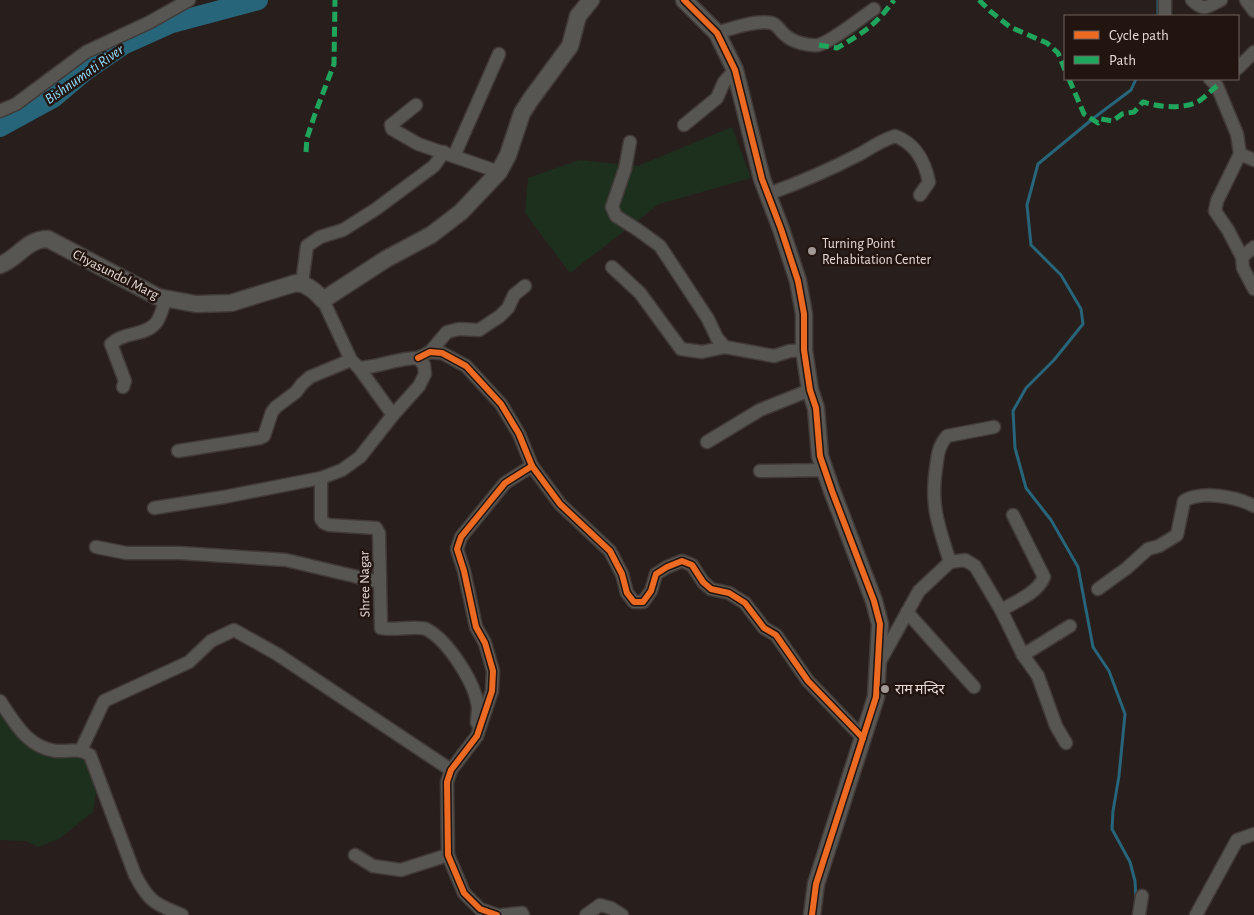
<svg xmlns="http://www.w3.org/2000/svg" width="1254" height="915" viewBox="0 0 1254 915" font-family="'Alegreya Sans','Noto Sans Devanagari',sans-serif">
	<rect width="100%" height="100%" fill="#281f1c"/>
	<g fill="#1d301d">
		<path d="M732 127 751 178 659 204 570 273 525 213 528 178 579 160 638 166Z"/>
		<path d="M0 693 29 733 56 749 88 758 96 794 93 812 59 839 38 847 26 841 0 840Z"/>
	</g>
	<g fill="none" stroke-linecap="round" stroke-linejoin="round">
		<g stroke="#27657b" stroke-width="3">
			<path d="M1158 0V16"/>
			<path d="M1136 899 1135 881 1130 862 1112 829 1113 811 1119 776 1125 714 1109 671 1093 647 1078 567 1051 520 1026 488 1015 448 1013 411 1026 388 1054 360 1083 324 1081 309 1061 275 1031 245 1027 205 1038 164 1095 117 1131 90 1136 79"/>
		</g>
		<path stroke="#27657b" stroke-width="20" d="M0 127 53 98 85 71 123 45 172 23 258 0"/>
		<g stroke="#413a37" stroke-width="15">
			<g id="minor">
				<path d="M1165 0V16"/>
				<path d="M1192 0C1204 12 1207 7 1221 0"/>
				<path d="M1246 0 1254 11"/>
				<path d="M717 33C729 29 761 18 774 24 778 26 781 32 785 35 793 42 807 46 818 45 830 43 862 17 874 9"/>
				<path d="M1238 68 1254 52"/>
				<path d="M1210 79 1217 86 1237 134 1240 154 1217 201 1215 211 1228 230 1242 257 1243 268 1254 289"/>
				<path d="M416 105 391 125 392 129 418 144 499 172"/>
				<path d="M0 111 16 104 86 52 150 22 189 0"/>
				<path d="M684 125 717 98 724 82 735 70"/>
				<path d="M630 142 625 169 612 207 616 216 638 230 660 246 708 319 717 338 725 347 774 356 790 351 804 350"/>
				<path d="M1240 154 1254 160"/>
				<path d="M454 156 499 54"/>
				<path d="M768 194C799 183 831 169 860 154 872 147 882 140 895 136 915 143 925 162 929 182L920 195"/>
				<path d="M1242 257 1254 247"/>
				<path d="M612 267 640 293 681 349 702 352 725 347"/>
				<path d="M302 283 307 246 320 237 343 230 376 209 434 166 444 152"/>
				<path d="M323 300 351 360 359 368 393 415"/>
				<path d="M430 352 447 332 459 329 479 330 500 316 508 308 514 295 525 286"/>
				<path d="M418 358 430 352 442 353 466 366 501 404 519 434 532 466 560 504 610 551 622 574 627 593 634 602H643L651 591 656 574 667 567 682 561 692 565 703 582 711 589 729 593 745 603 764 628 776 635 808 681 863 738"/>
				<path d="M123 387 125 381 111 344C123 332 144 336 155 324 161 318 163 306 166 298"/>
				<path d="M707 442 760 410 810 390"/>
				<path d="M178 451 260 438 264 436 272 412 276 407 296 392 302 384 310 377 351 360"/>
				<path d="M760 471 825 470"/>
				<path d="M321 478V519L324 523 329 525 376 528 379 533 381 628C393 631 417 625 426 629 448 640 476 684 478 708 478 713 477 718 477 723"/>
				<path d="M154 508 224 497 321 478 342 470 360 457 393 415 419 386 425 374 424 365 418 358C397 358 379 367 359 368"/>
				<path d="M96 547 126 553H180L286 560 379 582"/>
				<path d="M950 562C939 527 930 506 936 468 938 454 938 447 947 436L994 427"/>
				<path d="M1098 589 1127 568 1148 549 1159 546 1177 535 1184 501C1202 490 1237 497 1254 506"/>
				<path d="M1001 610C1015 602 1038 593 1044 577L1013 515"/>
				<path d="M907 612 974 687"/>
				<path d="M1023 655 1070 626"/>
				<path d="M879 663 919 591 950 562 965 560 975 566 1001 610 1023 655 1038 676 1056 726 1066 743"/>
				<path d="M0 701C15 723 27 747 56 751 70 752 77 747 90 755L135 875C149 902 155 904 182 915"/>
				<path d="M81 750 104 701 189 662 211 641 234 630 277 654 451 770"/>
				<path d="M355 855 373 866 401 870 448 855"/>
				<path d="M497 915 480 909 464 893 448 855 447 782 451 770 477 736 492 691 493 671 485 643 476 627 464 571 457 549 461 537 505 483 532 466"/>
				<path d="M502 915 522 913 523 915"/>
				<path d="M586 915 600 905 611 908 622 915"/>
				<path d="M1139 915 1142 896"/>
				<path d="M1196 915 1237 840 1254 834"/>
			</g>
		</g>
		<g stroke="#413a37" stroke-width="19">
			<g id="tertiary">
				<path d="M684 0 717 33 735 70 762 179 781 229 798 281 804 314V350L810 390 816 408 820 456 832 491 874 601 880 624 876 697 816 884 812 915"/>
				<path d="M0 265C19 258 26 239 48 239L158 297 196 304 231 303 296 283C308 284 316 292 323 300L386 259 431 235 461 212 499 172 508 155 522 113 531 99 570 46 578 16 591 0"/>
			</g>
		</g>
		<use href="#minor" stroke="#585653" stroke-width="12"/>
		<use href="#tertiary" stroke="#585653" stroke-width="16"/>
		<g stroke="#20a55d" stroke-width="5" stroke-dasharray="10 5" stroke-linecap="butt">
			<path d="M979 0 990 11 1010 27 1047 43 1058 53 1065 70"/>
			<path d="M819 45 837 48C863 33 876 25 894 0"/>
			<path d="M1069 79 1084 114 1098 123 1101 119 1113 121 1122 114 1134 112 1143 102C1159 107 1179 109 1195 103 1202 101 1210 91 1217 86"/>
			<path d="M306 152 307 138 315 114 334 64 335 0"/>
		</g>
		<g stroke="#22140f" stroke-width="9">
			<g id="cycleway">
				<path d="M684 0 717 33 735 70 762 179 781 229 798 281 804 314V350L810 390 816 408 820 456 832 491 874 601 880 624 876 697 816 884 812 915"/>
				<path d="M418 358 430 352 442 353 466 366 501 404 519 434 532 466 560 504 610 551 622 574 627 593 634 602H643L651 591 656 574 667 567 682 561 692 565 703 582 711 589 729 593 745 603 764 628 776 635 808 681 863 738"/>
				<path d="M497 915 480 909 464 893 448 855 447 782 451 770 477 736 492 691 493 671 485 643 476 627 464 571 457 549 461 537 505 483 532 466"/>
			</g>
		</g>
		<use href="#cycleway" stroke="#ed6a23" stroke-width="6"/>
	</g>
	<g fill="#a29895" stroke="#22140f" stroke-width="2">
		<circle cx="812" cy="251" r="5"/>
		<circle cx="885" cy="689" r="5"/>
	</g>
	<g text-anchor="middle" stroke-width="5" stroke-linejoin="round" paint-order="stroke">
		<g font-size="14" fill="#e4d9d6" stroke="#22140f" text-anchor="start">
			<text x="822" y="248">Turning Point<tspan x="822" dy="16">Rehabitation Center</tspan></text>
			<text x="895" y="694">राम मन्दिर</text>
		</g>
		<g font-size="14" fill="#e4d9d6" stroke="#22140f">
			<text transform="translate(116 274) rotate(27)" y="5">Chyasundol Marg</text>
			<text transform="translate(364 584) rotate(-91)" y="5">Shree Nagar</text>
		</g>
		<g font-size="15" font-style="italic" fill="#91defc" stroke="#22140f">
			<text transform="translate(84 74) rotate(-35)" y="5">Bishnumati River</text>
		</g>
	</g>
	<rect x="1064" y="15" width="175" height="65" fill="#22140f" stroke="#70635f"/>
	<rect x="1074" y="31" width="25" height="8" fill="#ed6a23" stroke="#70635f"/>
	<text x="1109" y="40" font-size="15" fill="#e4d9d6">Cycle path</text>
	<rect x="1074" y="56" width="25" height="8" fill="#20a55d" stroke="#70635f"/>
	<text x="1109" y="65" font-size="15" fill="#e4d9d6">Path</text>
</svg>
